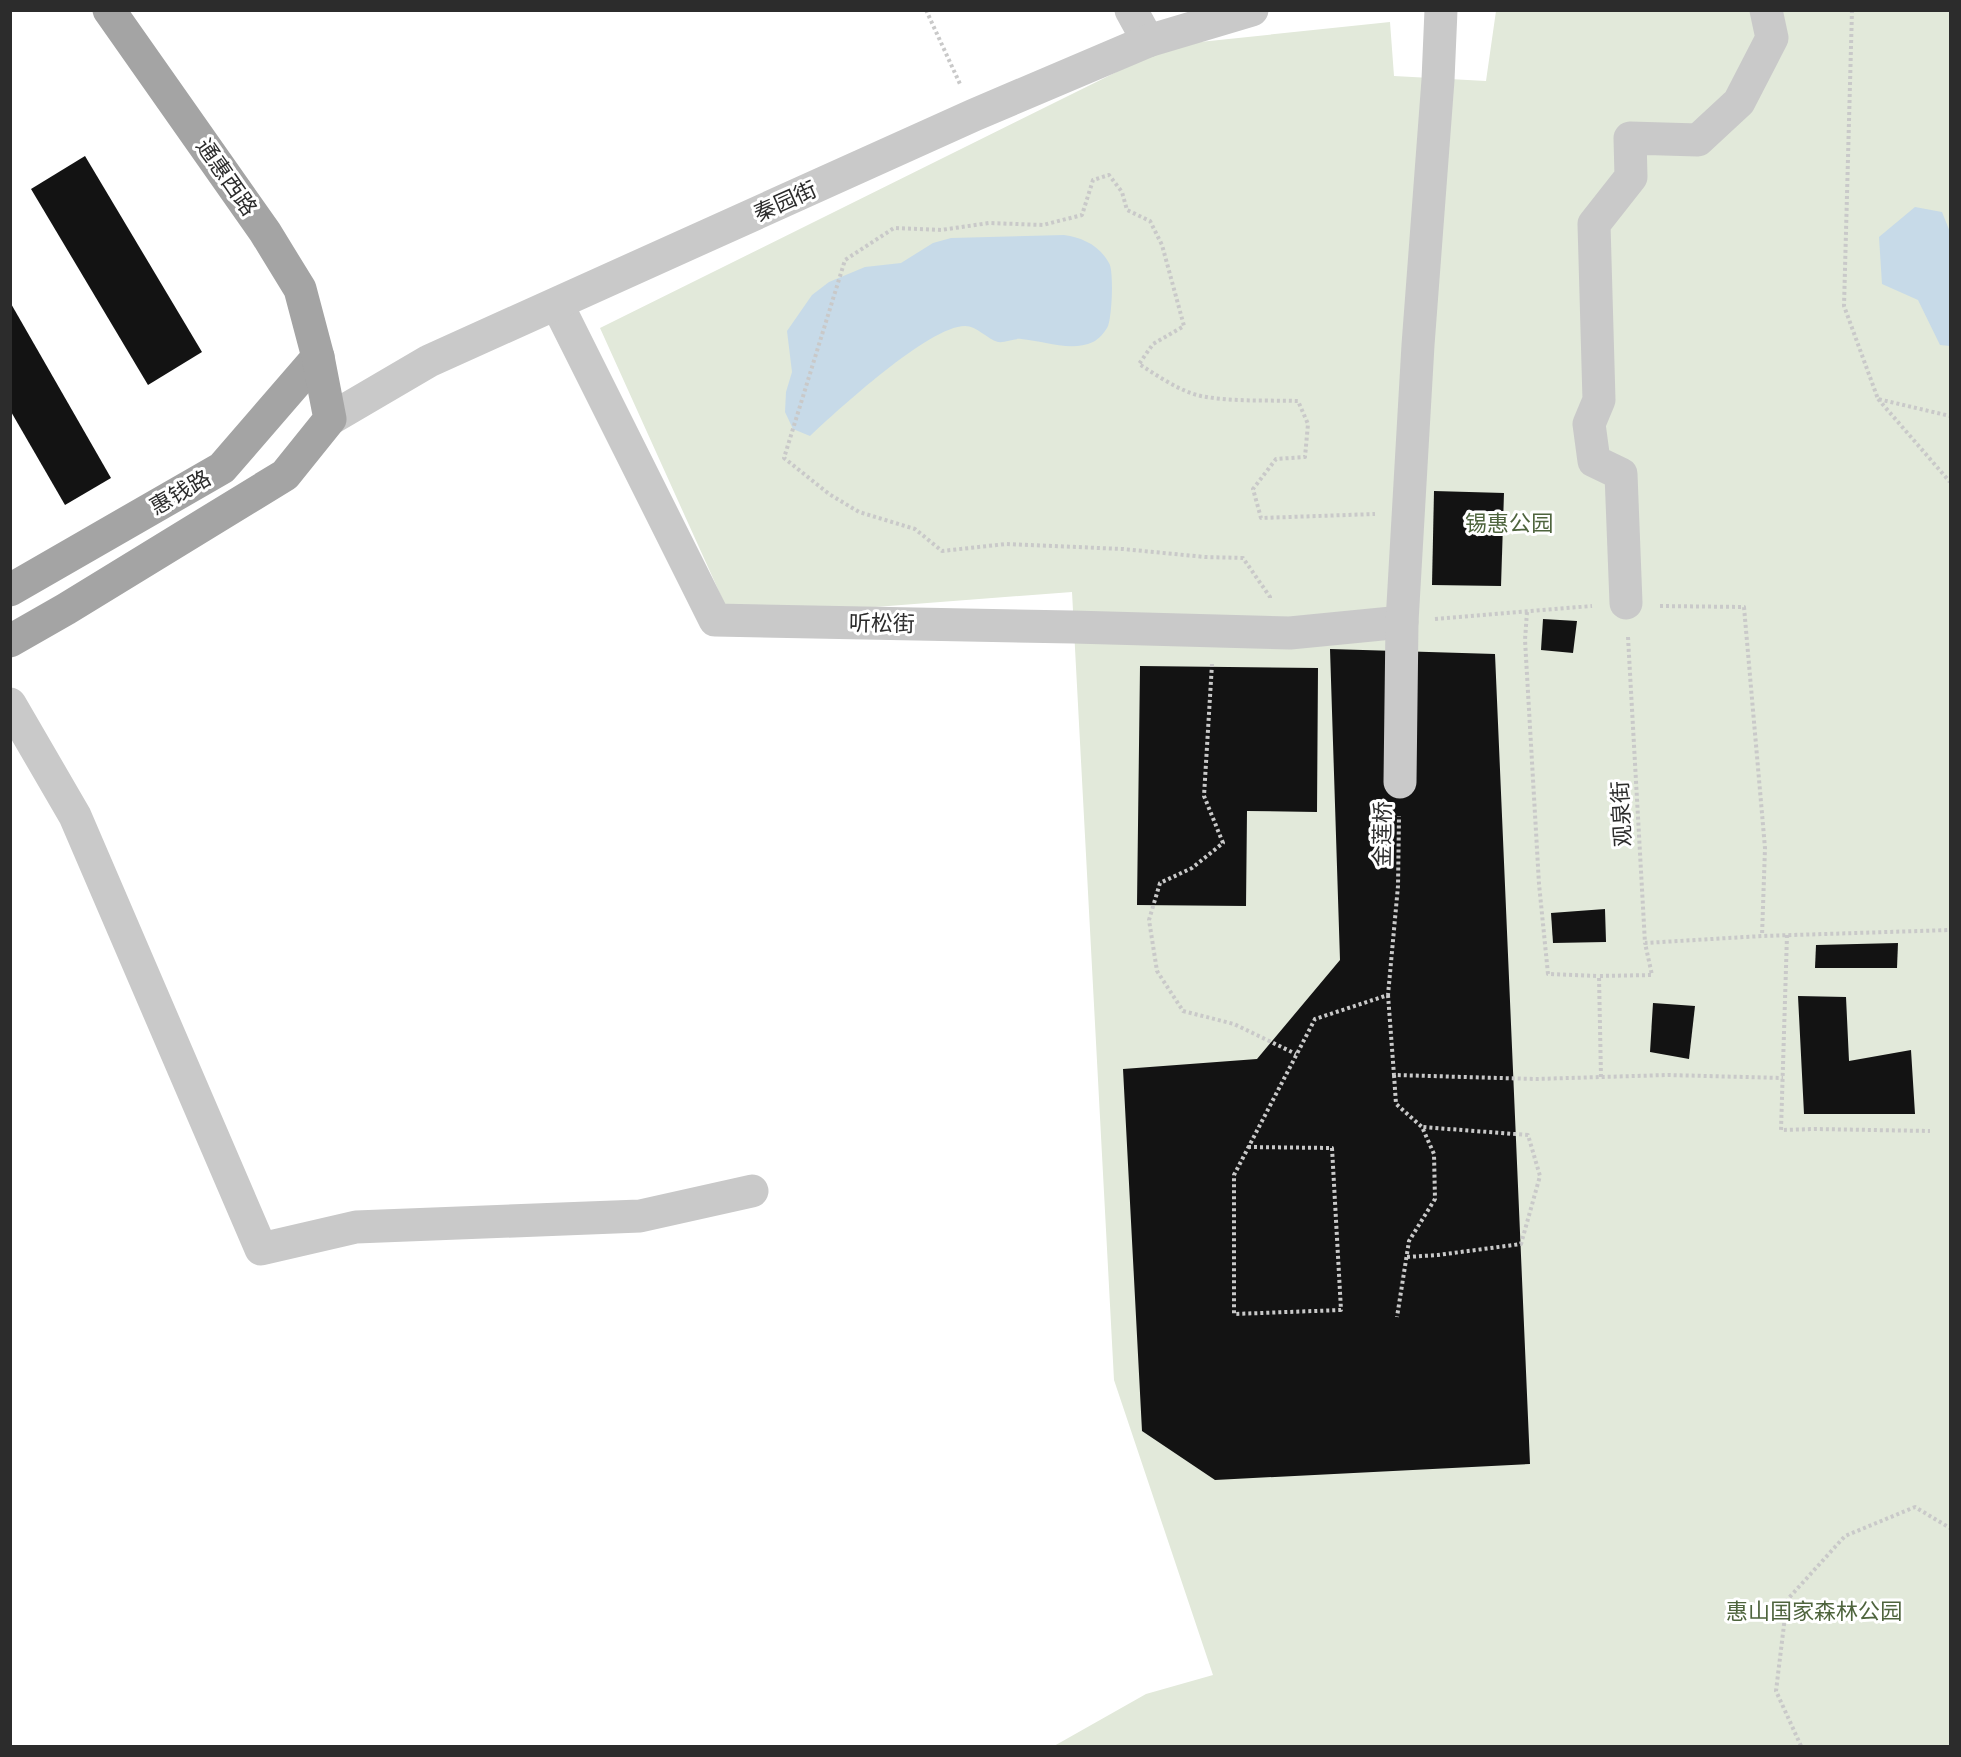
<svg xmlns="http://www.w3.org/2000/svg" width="1961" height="1757" viewBox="0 0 1961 1757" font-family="'Exo 2','Noto Sans SC',sans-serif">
	<rect width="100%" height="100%" fill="#fff"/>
	<path fill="#e2e9da" d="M1496 11H1950V1746H1054L1146 1694 1213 1675 1114 1380 1072 592 731 618 600 328 1171 45 1390 22 1394 76 1486 81Z"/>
	<g fill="#c7dae8">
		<path d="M1915 207 1942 212 1950 232V346L1940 345 1918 300 1882 284 1879 237Z"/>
		<path d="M1064 235C1083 238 1099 245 1109 263 1114 270 1112 317 1108 326 1106 331 1098 340 1093 342 1071 352 1044 341 1021 339 1014 338 1005 343 998 342 987 339 977 326 965 326 929 326 838 410 810 436L793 429 785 412 786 392 792 372 787 331 812 295 829 282 865 267 901 263 933 243 951 238Z"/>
	</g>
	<g fill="#131313">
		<path d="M85 156 202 352 148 385 31 189Z"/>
		<path d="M10 302 111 478 65 505 10 410Z"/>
		<path d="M1434 491 1504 493 1501 586 1432 585Z"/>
		<path d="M1543 619 1577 621 1573 653 1541 650Z"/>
		<path d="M1330 649 1495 654 1530 1464 1215 1480 1142 1431 1123 1069 1257 1059 1340 960Z"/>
		<path d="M1140 666 1318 668 1317 812 1247 811 1246 906 1137 905Z"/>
		<path d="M1605 909 1606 942 1553 943 1551 913Z"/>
		<path d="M1898 943 1897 968H1815L1816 945Z"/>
		<path d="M1798 996 1846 997 1849 1061 1911 1050 1915 1114H1804Z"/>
		<path d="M1653 1003 1695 1006 1689 1059 1650 1052Z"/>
	</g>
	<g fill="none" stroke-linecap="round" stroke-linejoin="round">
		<g stroke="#c9c9c9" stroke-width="4" stroke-dasharray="3 3" stroke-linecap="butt">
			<path d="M926 10 960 84"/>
			<path d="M1852 10 1844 306 1878 399 1950 416"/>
			<path d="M1878 399 1950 482"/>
			<path d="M1270 598V597L1243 558 1205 557 1123 549 1006 544 942 551 915 529 859 512 829 494 784 458 845 260 894 228 941 230 989 223 1043 225 1082 215 1093 180 1109 175 1122 192 1127 210 1150 221 1162 245 1184 326 1153 344 1139 364C1158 376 1179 391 1201 396 1232 402 1266 400 1298 401L1308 424 1305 457 1276 459 1253 489 1261 518 1375 514"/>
			<path d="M1660 606 1744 607 1765 848 1762 936"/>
			<path d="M1527 612 1525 640 1539 884 1548 974 1599 976"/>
			<path d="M1435 619 1592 606"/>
			<path d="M1628 637 1645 943 1762 936 1950 930"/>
			<path d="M1212 664 1204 796 1223 843 1192 868 1160 883 1149 920 1157 971 1183 1011 1234 1024 1296 1054"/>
			<path d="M1787 935 1781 1130 1815 1129 1930 1131"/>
			<path d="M1388 995 1394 1075 1536 1079 1668 1075 1783 1078"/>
			<path d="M1394 1075 1396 1104 1422 1127 1434 1154 1435 1199 1409 1241 1397 1317"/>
			<path d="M1601 1077 1599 976 1652 975 1645 943"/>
			<path d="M1248 1147 1332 1148 1341 1310 1234 1314V1175L1315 1019 1388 995 1398 886 1399 816"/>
			<path d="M1407 1257 1438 1255 1521 1244 1540 1176 1528 1135 1422 1127"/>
			<path d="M1801 1746 1776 1691 1787 1600 1845 1536 1915 1507 1950 1528"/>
		</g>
		<g stroke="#c9c9c9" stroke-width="33">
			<path d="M1131 10 1148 41"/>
			<path d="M557 304 715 620 1073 627 1290 633 1402 622"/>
			<path d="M330 419 429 361 974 115 1148 41 1252 10"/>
			<path d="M1626 603 1621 474 1594 461 1589 424 1599 400 1594 224 1631 177 1630 138 1698 140 1739 102 1772 38 1766 10"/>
			<path d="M10 704 75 816 261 1249 356 1227 640 1216 752 1191"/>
			<path d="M1400 782 1402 622 1418 345 1438 80 1441 10"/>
		</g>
		<g stroke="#a4a4a4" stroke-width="33">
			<path d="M10 590 222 468 318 357"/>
			<path d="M10 641 66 609 285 475 330 419 318 357 300 289 265 232 109 10"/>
		</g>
	</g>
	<g text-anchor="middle" stroke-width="6" stroke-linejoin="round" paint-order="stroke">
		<g font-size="22" fill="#2c2c2c" stroke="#fff">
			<text transform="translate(227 177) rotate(55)" y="8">通惠西路</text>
			<text transform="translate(785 201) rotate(-24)" y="8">秦园街</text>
			<text transform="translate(180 492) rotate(-30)" y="8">惠钱路</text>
			<text transform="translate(882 623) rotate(1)" y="8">听松街</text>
			<text transform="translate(1621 814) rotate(-93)" y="8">观泉街</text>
			<text transform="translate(1382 834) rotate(-89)" y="8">金莲桥</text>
		</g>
		<g font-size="22" fill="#4e643d" stroke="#fff">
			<text x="1509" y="531">锡惠公园</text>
			<text x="1814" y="1619">惠山国家森林公园</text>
		</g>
	</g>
	<rect width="1961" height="1757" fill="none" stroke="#2c2c2c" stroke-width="24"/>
</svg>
